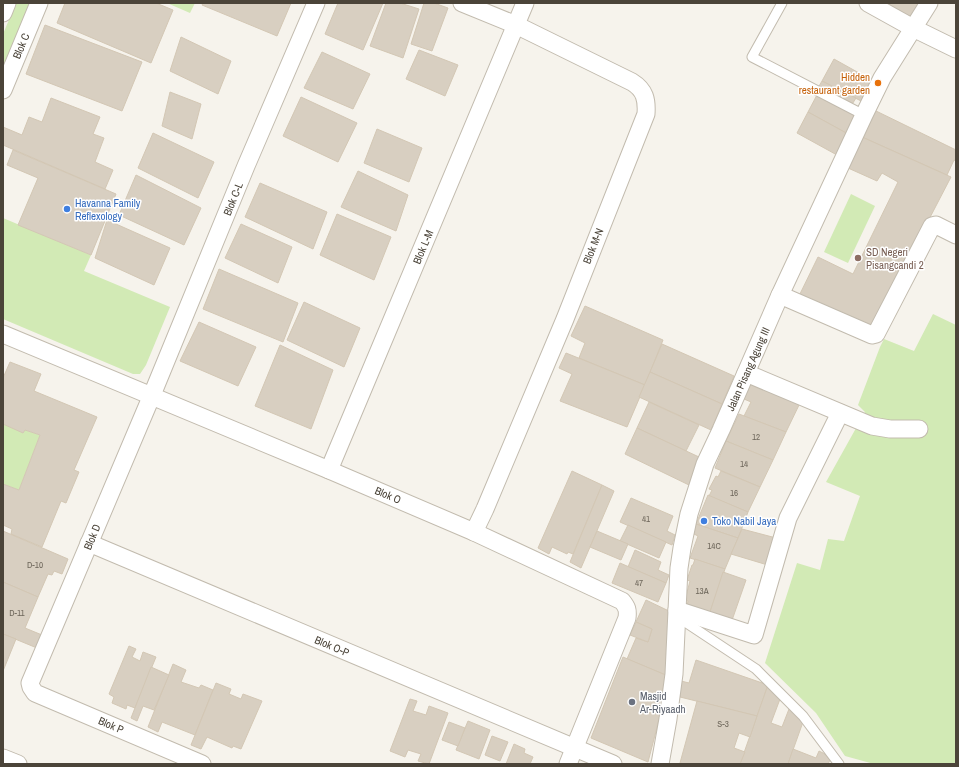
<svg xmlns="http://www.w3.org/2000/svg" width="959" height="767" viewBox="0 0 959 767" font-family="'Archivo Narrow',sans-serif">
	<rect width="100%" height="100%" fill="#f6f3ec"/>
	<g fill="#d2eab5">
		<path d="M16 3H30L3 66V34Z"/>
		<path d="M167 3H195L190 13Z"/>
		<path d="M851 194 875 206 848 263 824 252Z"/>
		<path d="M3 218 91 255 84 271 170 307 146 365 140 374H133L3 319Z"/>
		<path d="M933 314 956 325V764H874L845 756 816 713 765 663 797 563 820 570 828 539 844 541 860 496 826 482 865 412 858 405 880 347 884 339 914 351Z"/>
		<path d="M3 424 23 432 25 430 40 435 19 490 3 484Z"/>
	</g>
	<g fill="#d8cfc1" stroke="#d3c7b4">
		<path d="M65 3H156L173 10 151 63 57 23Z"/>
		<path d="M203 3H291L277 36 202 5Z"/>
		<path d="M338 3H383L363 50 325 34Z"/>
		<path d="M386 3H400L419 9 403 58 370 46Z"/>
		<path d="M424 3H434L448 8 432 51 411 44Z"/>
		<path d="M891 3H922L912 20 889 7Z"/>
		<path d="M45 25 142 62 122 111 26 74Z"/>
		<path d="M181 37 231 61 218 94 170 71Z"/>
		<path d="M419 50 458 65 445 96 406 79Z"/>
		<path d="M322 52 370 74 353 109 304 88Z"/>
		<path d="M834 59 868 78 866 82 872 84 863 102 822 81Z"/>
		<path d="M822 81 856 98 851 106 818 88Z"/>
		<path d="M170 92 201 104 192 139 162 126Z"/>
		<path d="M818 93 858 114 848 134 808 112Z"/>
		<path d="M301 97 357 123 338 162 283 136Z"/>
		<path d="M51 98 100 117 93 134 104 138 95 162 113 170 105 189 3 145V127L22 135 29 117 42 122Z"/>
		<path d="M874 110 956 150V161L954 160 947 175 862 137Z"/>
		<path d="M808 112 848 134 837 155 797 133Z"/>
		<path d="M377 129 422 148 409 182 364 163Z"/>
		<path d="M153 133 214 162 198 198 138 168Z"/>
		<path d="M862 137 951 177 872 329 798 298 818 257 853 274 898 182 882 173 877 181 848 168Z"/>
		<path d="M13 150 116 194 91 255 18 225 38 178 7 165Z"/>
		<path d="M358 171 408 195 396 231 341 207Z"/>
		<path d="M136 175 201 208 184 245 119 215Z"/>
		<path d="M260 183 327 212 313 249 245 217Z"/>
		<path d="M337 214 391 237 374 280 320 255Z"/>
		<path d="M107 220 170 248 154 285 95 258Z"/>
		<path d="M241 224 292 247 278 283 225 258Z"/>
		<path d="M219 269 298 303 283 342 203 309Z"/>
		<path d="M304 302 360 328 344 367 287 340Z"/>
		<path d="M585 306 663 340 645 385 579 358 585 343 571 336Z"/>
		<path d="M199 322 256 347 238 386 180 361Z"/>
		<path d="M662 344 734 376 722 404 650 372Z"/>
		<path d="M280 345 333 370 311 429 255 406Z"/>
		<path d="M566 353 645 385 627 427 560 401 572 374 559 368Z"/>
		<path d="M10 362 41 374 34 391 97 417 74 470 79 472 66 503 61 501 42 547 11 534 12 529 3 525V484L19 490 40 435 25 430 23 433 3 424V378Z"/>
		<path d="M650 372 722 404 711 430 639 397Z"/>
		<path d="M751 383 800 403 786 432 744 416 751 402 744 399Z"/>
		<path d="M649 402 699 425 686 451 637 428Z"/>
		<path d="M739 414 786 432 773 460 726 441Z"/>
		<path d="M637 428 699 457 689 485 625 454Z"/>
		<path d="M726 441 773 460 760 487 715 468Z"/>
		<path d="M572 471 602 485 573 554 568 552 567 554 552 547 549 554 538 548Z"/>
		<path d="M721 471 760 487 748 512 709 496 712 490 709 489 716 476 718 477Z"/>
		<path d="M602 485 614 491 581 568 570 562Z"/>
		<path d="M708 495 748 512 738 538 696 524Z"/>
		<path d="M631 498 673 516 667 531 675 535 672 545 620 522Z"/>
		<path d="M696 524 738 538 725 569 690 558 698 536 692 533Z"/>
		<path d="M628 525 666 542 659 558 620 541Z"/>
		<path d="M742 529 780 539 771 566 731 554Z"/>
		<path d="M3 531 68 559 62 574 54 571 52 575 48 574 38 597 3 582Z"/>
		<path d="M597 531 628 544 621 560 590 547Z"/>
		<path d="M635 550 661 562 658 570 669 575 666 583 628 567Z"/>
		<path d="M695 559 725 569 708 618 686 610 688 601 685 600 690 581 687 580 692 565H693Z"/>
		<path d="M620 563 666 583 658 602 612 583Z"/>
		<path d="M723 572 746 580 730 626 708 618Z"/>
		<path d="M3 582 38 597 25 628 42 635 37 648 3 634Z"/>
		<path d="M646 600 671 612 668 676 627 659 636 638 648 642 652 629 636 622Z"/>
		<path d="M636 622 652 629 648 642 630 635Z"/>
		<path d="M3 634 16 639 3 671Z"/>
		<path d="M129 646 136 649 132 657 140 661 143 652 156 657 135 708 127 705 126 709 112 703 114 697 109 694Z"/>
		<path d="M623 657 668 676 661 694 658 711 661 712 648 762 591 738Z"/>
		<path d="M696 660 768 685 757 716 680 697 681 681 689 683Z"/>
		<path d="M173 664 186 670 181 682 199 688 201 685 213 690 195 735 162 722 158 732 148 727Z"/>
		<path d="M151 667 169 675 154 710 143 706 137 721 131 718Z"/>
		<path d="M216 683 231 689 229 694 241 699 243 694 262 701 241 749 233 746 232 748 207 737 201 749 191 745Z"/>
		<path d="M768 685 780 699 771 723 782 727 789 709 803 722 788 764H740Z"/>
		<path d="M410 699 417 701 413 711 426 715 429 706 448 713 429 764 418 761 421 754 408 750 405 757 390 751Z"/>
		<path d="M697 701 757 716 750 737 739 733 734 748 745 752 740 764H684L680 763Z"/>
		<path d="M468 721 490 730 479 759 456 750Z"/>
		<path d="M449 722 465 728 458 746 442 740Z"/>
		<path d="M492 736 508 742 500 761 485 755Z"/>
		<path d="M514 744 525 749 524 753 533 757 530 764H506Z"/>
		<path d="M793 749 816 758 819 751 825 754 830 760 828 764H788Z"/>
	</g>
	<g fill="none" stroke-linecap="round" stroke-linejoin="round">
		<g stroke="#c2bbae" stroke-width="11">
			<g id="service">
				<path d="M782 3 752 57 864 115"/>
				<path d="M676 616 756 669 803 716 839 764"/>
			</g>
		</g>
		<g stroke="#c2bbae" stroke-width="19">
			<g id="minor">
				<path d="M462 3 516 25 632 82C645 90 647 100 646 114L565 319 485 509 474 532"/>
				<path d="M868 3 913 28 956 49"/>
				<path d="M3 13 7 3"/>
				<path d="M3 90 39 3"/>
				<path d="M780 295 872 335 876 334 932 226 936 225 956 235"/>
				<path d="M3 334 329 470 474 532 622 601C627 607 628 610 627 618L568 764"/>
				<path d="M746 373 872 426 890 429H919"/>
				<path d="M329 470 525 3"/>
				<path d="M89 543 613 764"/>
				<path d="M677 610 754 635 788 518 840 413"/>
				<path d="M3 758 18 764"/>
				<path d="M202 764 35 693 31 687 30 683 152 395 246 166 316 3"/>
				<path d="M660 764 668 719 674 674 679 568 682 548 689 514 705 464 721 430 780 295 864 115 882 78 929 3"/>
			</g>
		</g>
		<use href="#service" stroke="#fff" stroke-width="9"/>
		<use href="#minor" stroke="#fff" stroke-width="17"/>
	</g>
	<circle fill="#e8710a" stroke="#fff" stroke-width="1.5" cx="878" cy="83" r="4"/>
	<g fill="#3f7fe0" stroke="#fff" stroke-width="1.5">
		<circle cx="67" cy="209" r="4"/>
		<circle cx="704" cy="521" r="4"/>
	</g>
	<circle fill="#8d6e63" stroke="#fff" stroke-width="1.5" cx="858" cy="258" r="4"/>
	<circle fill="#6b7280" stroke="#fff" stroke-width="1.5" cx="632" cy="702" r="4"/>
	<g text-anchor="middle" stroke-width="3" stroke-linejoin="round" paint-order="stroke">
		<g font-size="9" fill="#6e675b">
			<text x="756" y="440">12</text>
			<text x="744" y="467">14</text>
			<text x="734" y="496">16</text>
			<text x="646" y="522">41</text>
			<text x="714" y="549">14C</text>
			<text x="35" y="568">D-10</text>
			<text x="639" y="586">47</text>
			<text x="702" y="594">13A</text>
			<text x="17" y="616">D-11</text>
			<text x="723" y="727">S-3</text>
		</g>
		<g font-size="11" fill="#4b4439" stroke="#fff">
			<text transform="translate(21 46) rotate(-67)" y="4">Blok C</text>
			<text transform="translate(233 199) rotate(-68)" y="4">Blok C-L</text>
			<text transform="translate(593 246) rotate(-68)" y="4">Blok M-N</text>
			<text transform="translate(423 247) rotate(-67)" y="4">Blok L-M</text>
			<text transform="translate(748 369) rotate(-66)" y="4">Jalan Pisang Agung III</text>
			<text transform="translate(388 495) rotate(23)" y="4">Blok O</text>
			<text transform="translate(92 537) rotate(-67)" y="4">Blok D</text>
			<text transform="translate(332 646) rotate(23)" y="4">Blok O-P</text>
			<text transform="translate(111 725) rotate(23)" y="4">Blok P</text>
		</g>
		<g font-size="11" fill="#c56008" stroke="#fff" text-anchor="end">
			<text x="870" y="81">Hidden<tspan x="870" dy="13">restaurant garden</tspan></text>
		</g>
		<g font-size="11" fill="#366cbe" stroke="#fff" text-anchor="start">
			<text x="75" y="207">Havanna Family<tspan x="75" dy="13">Reflexology</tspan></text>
			<text x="712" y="525">Toko Nabil Jaya</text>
		</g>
		<g font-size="11" fill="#785e54" stroke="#fff" text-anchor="start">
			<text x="866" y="256">SD Negeri<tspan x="866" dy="13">Pisangcandi 2</tspan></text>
		</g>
		<g font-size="11" fill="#5b616d" stroke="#fff" text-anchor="start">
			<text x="640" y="700">Masjid<tspan x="640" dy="13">Ar-Riyaadh</tspan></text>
		</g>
	</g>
	<rect width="959" height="767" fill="none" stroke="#4b4439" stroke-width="8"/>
</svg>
